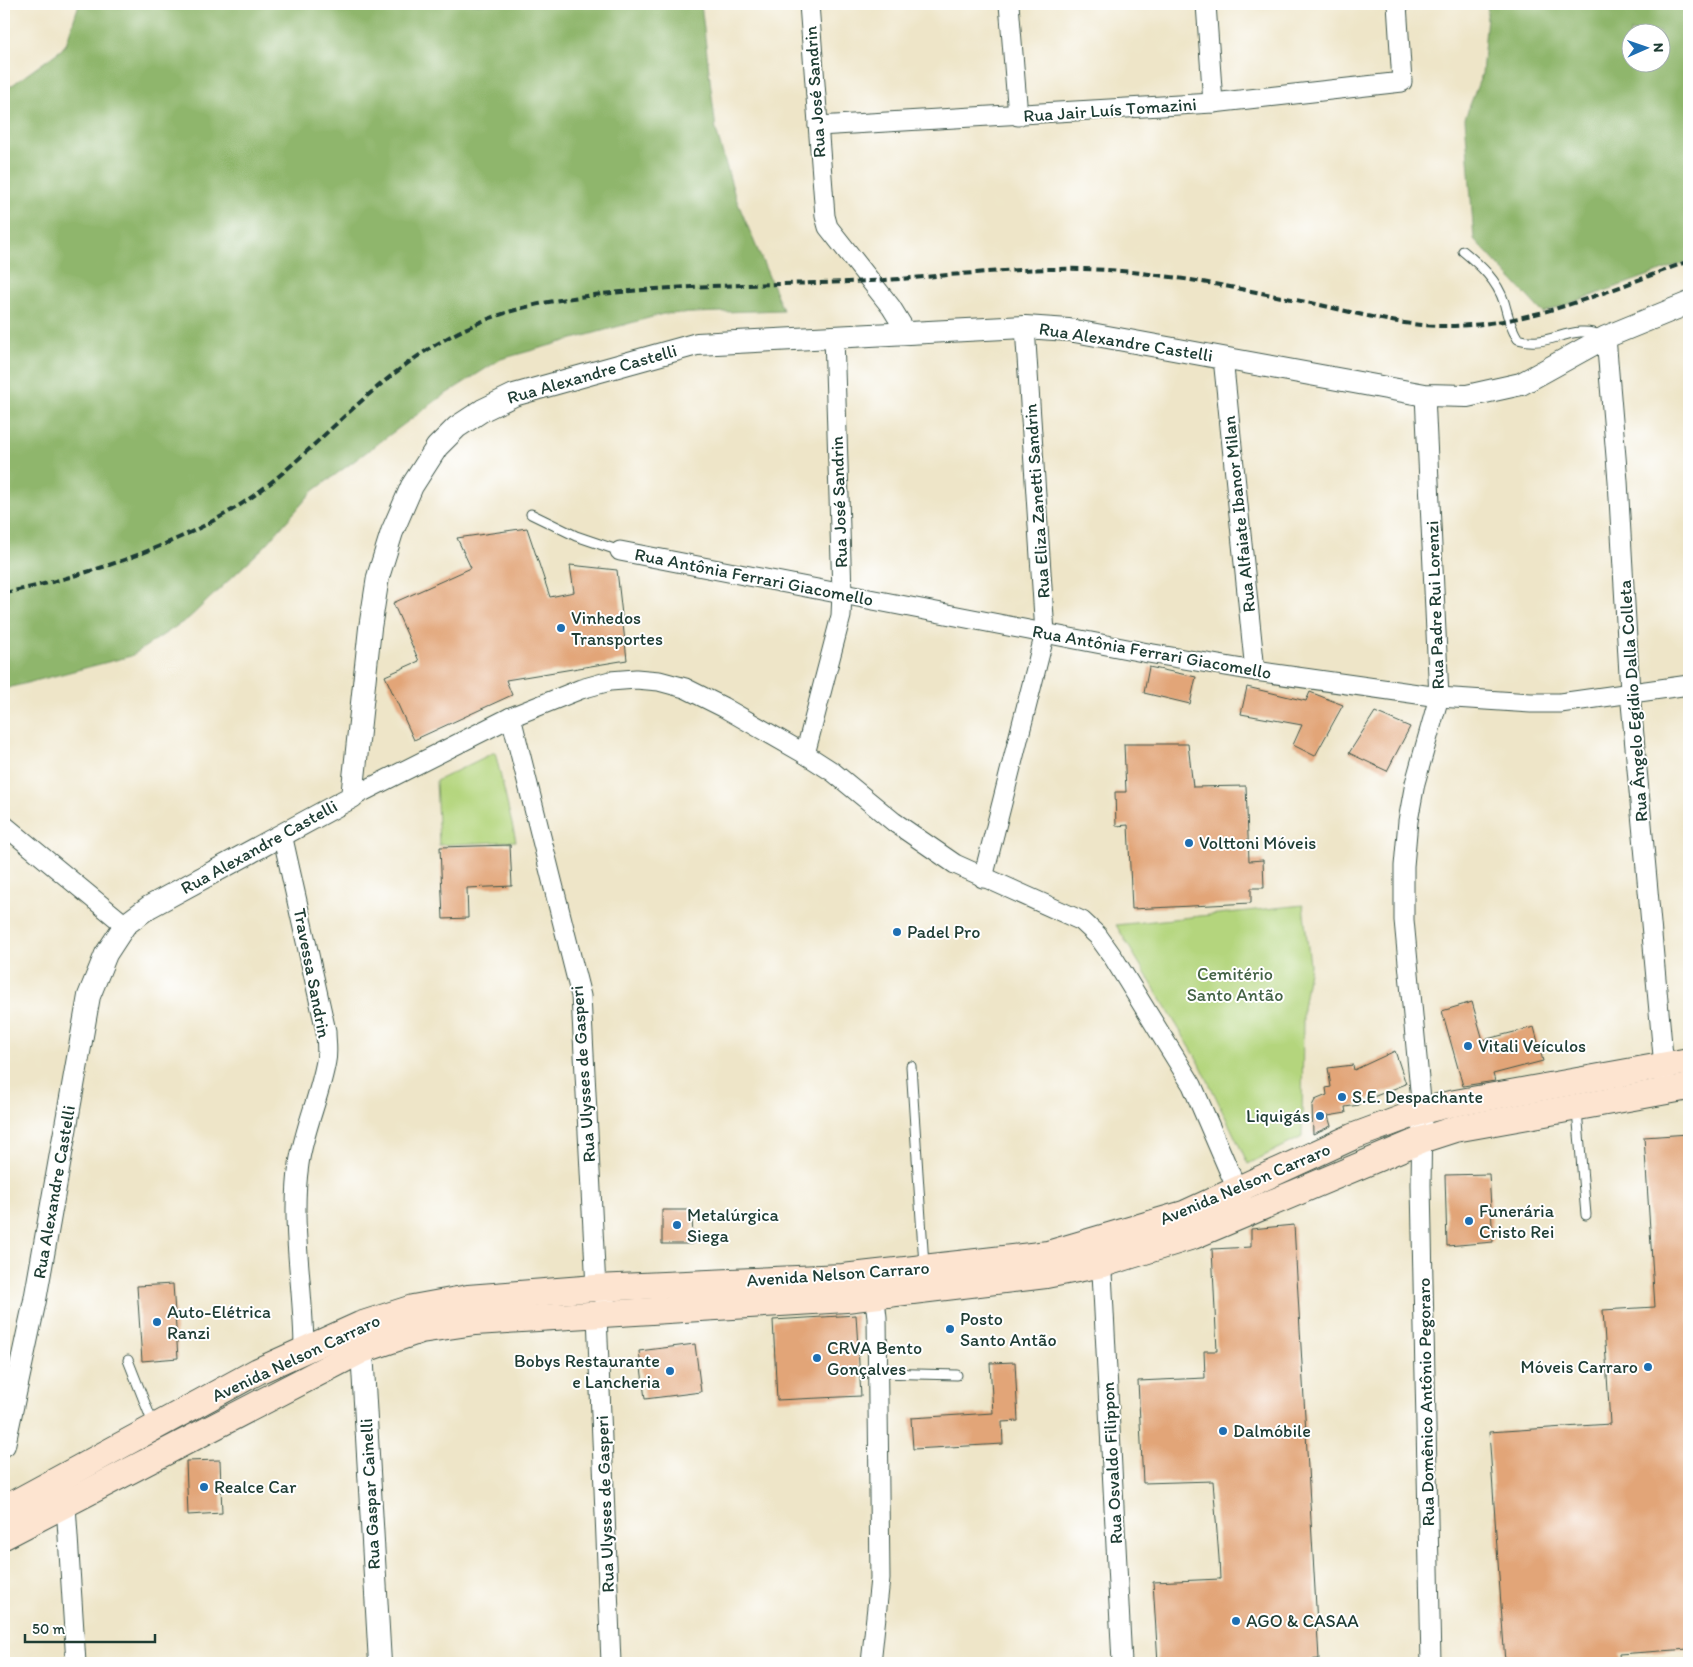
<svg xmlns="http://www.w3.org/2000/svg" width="1693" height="1667" viewBox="0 0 1693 1667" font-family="Itim,sans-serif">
	<rect width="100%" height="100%" fill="#fff"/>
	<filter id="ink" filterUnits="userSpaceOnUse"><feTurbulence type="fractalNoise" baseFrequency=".02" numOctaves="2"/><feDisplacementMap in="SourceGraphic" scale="10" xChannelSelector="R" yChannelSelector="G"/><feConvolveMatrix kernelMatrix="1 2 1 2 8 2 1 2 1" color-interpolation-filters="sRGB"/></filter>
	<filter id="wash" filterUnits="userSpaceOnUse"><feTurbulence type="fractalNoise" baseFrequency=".0096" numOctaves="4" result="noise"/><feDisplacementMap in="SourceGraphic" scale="20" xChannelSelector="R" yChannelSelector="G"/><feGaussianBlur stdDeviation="1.12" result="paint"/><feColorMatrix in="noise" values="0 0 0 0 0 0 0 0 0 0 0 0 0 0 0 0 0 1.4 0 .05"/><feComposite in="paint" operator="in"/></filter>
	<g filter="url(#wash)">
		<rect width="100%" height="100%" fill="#eee5c8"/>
		<g fill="#b4d57d" stroke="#6a8958">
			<path d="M495 752 516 841 439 845 436 781Z"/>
			<path d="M1303 905 1310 965 1303 1008 1302 1137 1248 1164 1199 1062 1116 925Z"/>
		</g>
		<g fill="#8fb66c" stroke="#577a50" fill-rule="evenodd">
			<path d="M79 4H701L716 130 735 196 783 310 663 314 501 359 441 397 312 492 266 545 189 618 131 656 4 689V91L61 50 66 44Z"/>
			<path d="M1488 4H1689V261L1543 313 1474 239 1465 118 1482 74ZM1630 32H1660V62H1630Z"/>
		</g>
		<g id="blocks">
			<g fill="#e2a578">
				<path d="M527 528 550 597 574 592 570 565 617 570 627 660 506 680 512 695 414 740 385 676 419 661 393 603 471 568 457 538Z"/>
				<path d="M1149 667 1196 677 1190 704 1144 693Z"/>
				<path d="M1247 687 1306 701 1310 692 1343 705 1315 756 1293 745 1302 725 1241 714Z"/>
				<path d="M1375 712 1410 727 1387 771 1349 753Z"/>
				<path d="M1124 744H1188L1193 787 1246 786 1249 861 1263 860 1264 888H1251V903L1132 909 1128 825 1116 826 1115 792H1126Z"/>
				<path d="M510 845 512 886 467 888 468 918 443 919 440 847Z"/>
				<path d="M1472 1002 1483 1040 1534 1027 1543 1061 1493 1074 1495 1081 1463 1086 1442 1011Z"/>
				<path d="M1395 1051 1406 1084 1358 1103 1359 1105 1345 1107 1346 1113 1328 1116 1331 1126 1313 1134 1312 1106 1315 1100 1327 1095 1326 1088 1331 1087 1328 1068 1353 1065 1354 1070Z"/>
				<path d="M1689 1134V1649L1619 1654 1620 1663H1505L1489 1432 1610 1424 1603 1310 1655 1307 1644 1137Z"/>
				<path d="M1489 1174 1493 1242 1447 1246 1445 1175Z"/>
				<path d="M662 1210H692L693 1244H662Z"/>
				<path d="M1294 1225 1319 1659 1268 1663H1158L1153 1582 1220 1579 1219 1558 1213 1481 1143 1483 1138 1381 1205 1378 1204 1351H1217L1212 1249 1251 1247V1229Z"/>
				<path d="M173 1284 178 1358 142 1361 137 1286Z"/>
				<path d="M856 1315 861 1396 777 1400 773 1320Z"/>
				<path d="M695 1344 701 1392 645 1399 639 1351Z"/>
				<path d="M1015 1362 1018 1421 1002 1422 1003 1444 913 1449 911 1418 993 1413 990 1363Z"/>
				<path d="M220 1460 222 1513 188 1515 186 1461Z"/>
			</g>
		</g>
	</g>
	<g filter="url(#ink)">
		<use href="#blocks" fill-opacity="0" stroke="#3e564a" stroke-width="1"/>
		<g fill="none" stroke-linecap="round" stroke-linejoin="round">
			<g stroke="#3e564a" stroke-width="11">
				<g id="service">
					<path d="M1463 251C1480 265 1497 280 1504 302 1508 316 1510 327 1518 339 1549 349 1572 322 1603 336"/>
					<path d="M531 514 576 536 620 551"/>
					<path d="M911 1066 924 1265"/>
					<path d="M1577 1111 1586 1215"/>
					<path d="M128 1360 154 1426"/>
					<path d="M878 1373 957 1375"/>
				</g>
			</g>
			<g stroke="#3e564a" stroke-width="21">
				<g id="minor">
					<path d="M809 4 825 216 828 227 891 307 907 333"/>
					<path d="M1009 4 1018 116"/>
					<path d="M1206 4 1213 103"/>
					<path d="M818 126 1213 103 1402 82 1397 4"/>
					<path d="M1606 337 1618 481 1630 692 1665 1078"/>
					<path d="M1223 358 1255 671"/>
					<path d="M1425 395 1439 697 1415 783 1408 821 1404 866V920L1422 1111 1421 1185 1431 1663"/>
					<path d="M620 551 1148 653 1255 671 1439 697 1531 703H1560L1689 685"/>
					<path d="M511 717 581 996 596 1288 604 1296 606 1305 597 1315 611 1663"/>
					<path d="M805 754 841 616 842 593 834 336"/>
					<path d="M352 797 511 717 581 689 610 681 636 679 659 681 685 688 723 707 805 754 833 772 894 822 955 864 1082 921 1098 936 1113 957 1192 1085 1242 1201"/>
					<path d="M4 825 125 925"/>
					<path d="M282 834 326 1031C326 1041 328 1052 326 1061 320 1096 304 1129 299 1164 290 1226 304 1289 304 1350"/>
					<path d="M983 878 1045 633 1025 327"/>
					<path d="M1101 1253 1122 1663"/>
					<path d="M66 1505 76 1663"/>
					<path d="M871 1663 880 1579 877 1317 873 1283"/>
				</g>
			</g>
			<g stroke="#3e564a" stroke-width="24">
				<g id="tertiary">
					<path d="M361 1333 380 1663"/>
					<path d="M4 1445 35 1300 89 996 106 954 125 925 149 907 352 797 370 628 378 577 392 532 412 486 437 447 457 427 483 410 514 395 697 344 1025 327 1069 330 1425 395 1467 396 1521 384 1606 337 1689 303"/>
				</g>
			</g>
			<g stroke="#3e564a" stroke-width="28">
				<g id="secondary">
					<path d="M4 1509 258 1371 360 1325 413 1308 468 1298 596 1288 843 1277 1048 1254 1184 1214 1352 1137 1422 1111 1450 1104 1689 1061"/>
					<path d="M4 1536 362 1350 421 1330 475 1322 846 1299 1046 1275 1103 1264 1193 1236 1421 1140 1455 1129 1689 1087"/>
				</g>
			</g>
			<use href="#service" stroke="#fff" stroke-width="9"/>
			<use href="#minor" stroke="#fff" stroke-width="19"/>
			<use href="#tertiary" stroke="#fff" stroke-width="22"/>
			<use href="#secondary" stroke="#fde4d0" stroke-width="26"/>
			<path stroke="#1f3d34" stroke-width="4" stroke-dasharray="8 4" stroke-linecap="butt" d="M4 593C83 577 179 546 246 501 283 476 314 444 348 413 417 350 471 314 566 299 666 283 769 286 870 281 953 276 1038 264 1121 271 1187 277 1251 291 1316 304 1356 313 1397 325 1439 326 1527 328 1609 290 1689 261"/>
		</g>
	</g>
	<g fill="#1f6fb2" stroke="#fff" stroke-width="2">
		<circle cx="561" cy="628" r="5"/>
		<circle cx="1189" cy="843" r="5"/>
		<circle cx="897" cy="932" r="5"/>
		<circle cx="1468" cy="1046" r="5"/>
		<circle cx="1342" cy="1097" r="5"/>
		<circle cx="1320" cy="1116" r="5"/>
		<circle cx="1469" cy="1221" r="5"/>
		<circle cx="677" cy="1225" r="5"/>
		<circle cx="157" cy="1322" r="5"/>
		<circle cx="950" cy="1329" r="5"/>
		<circle cx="817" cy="1358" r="5"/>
		<circle cx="1648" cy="1367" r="5"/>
		<circle cx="670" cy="1371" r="5"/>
		<circle cx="1223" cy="1431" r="5"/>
		<circle cx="204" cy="1487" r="5"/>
		<circle cx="1236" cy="1621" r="5"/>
	</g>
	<g text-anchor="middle" stroke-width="4" stroke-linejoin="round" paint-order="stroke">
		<g font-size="18" fill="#1f3d34" stroke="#fff">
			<text transform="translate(815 92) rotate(-94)" y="6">Rua José Sandrin</text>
			<text transform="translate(1110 110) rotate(-4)" y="6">Rua Jair Luís Tomazini</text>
			<text transform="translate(1126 342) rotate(9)" y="6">Rua Alexandre Castelli</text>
			<text transform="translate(592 374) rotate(-16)" y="6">Rua Alexandre Castelli</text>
			<text transform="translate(1037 501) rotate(-94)" y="6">Rua Eliza Zanetti Sandrin</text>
			<text transform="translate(839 502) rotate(-92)" y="6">Rua José Sandrin</text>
			<text transform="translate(1239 514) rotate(-96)" y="6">Rua Alfaiate Ibanor Milan</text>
			<text transform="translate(754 577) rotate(11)" y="6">Rua Antônia Ferrari Giacomello</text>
			<text transform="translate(1435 605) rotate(-92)" y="6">Rua Padre Rui Lorenzi</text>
			<text transform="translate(1152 652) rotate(10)" y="6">Rua Antônia Ferrari Giacomello</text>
			<text transform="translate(1633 701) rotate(-94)" y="6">Rua Ângelo Egídio Dalla Colleta</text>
			<text transform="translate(259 847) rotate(-29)" y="6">Rua Alexandre Castelli</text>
			<text transform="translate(312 973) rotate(79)" y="6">Travessa Sandrin</text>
			<text transform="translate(583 1074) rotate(-94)" y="6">Rua Ulysses de Gasperi</text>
			<text transform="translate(1245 1184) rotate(-23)" y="6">Avenida Nelson Carraro</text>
			<text transform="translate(54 1192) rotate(-80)" y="6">Rua Alexandre Castelli</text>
			<text transform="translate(838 1274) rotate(-4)" y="6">Avenida Nelson Carraro</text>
			<text transform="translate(296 1358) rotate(-25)" y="6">Avenida Nelson Carraro</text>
			<text transform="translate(1426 1402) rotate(-91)" y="6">Rua Domênico Antônio Pegoraro</text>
			<text transform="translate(1112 1463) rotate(-93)" y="6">Rua Osvaldo Filippon</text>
			<text transform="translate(370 1494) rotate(-93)" y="6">Rua Gaspar Cainelli</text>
			<text transform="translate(605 1504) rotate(-92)" y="6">Rua Ulysses de Gasperi</text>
		</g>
		<g font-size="18" fill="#1f3d34" stroke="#fff" text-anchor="start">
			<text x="571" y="624">Vinhedos<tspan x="571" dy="21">Transportes</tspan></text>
			<text x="1199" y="849">Volttoni Móveis</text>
			<text x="907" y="938">Padel Pro</text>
			<text x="1478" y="1052">Vitali Veículos</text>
			<text x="1352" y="1103">S.E. Despachante</text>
			<text x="1310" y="1122" text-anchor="end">Liquigás</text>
			<text x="1479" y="1217">Funerária<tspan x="1479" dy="21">Cristo Rei</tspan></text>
			<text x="687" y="1221">Metalúrgica<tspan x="687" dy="21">Siega</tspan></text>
			<text x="167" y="1318">Auto-Elétrica<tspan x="167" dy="21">Ranzi</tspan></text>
			<text x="960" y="1325">Posto<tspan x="960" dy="21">Santo Antão</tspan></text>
			<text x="827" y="1354">CRVA Bento<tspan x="827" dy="21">Gonçalves</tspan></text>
			<text x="660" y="1367" text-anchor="end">Bobys Restaurante<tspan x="660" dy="21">e Lancheria</tspan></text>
			<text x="1638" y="1373" text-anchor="end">Móveis Carraro</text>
			<text x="1233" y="1437">Dalmóbile</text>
			<text x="214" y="1493">Realce Car</text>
			<text x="1246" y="1627">AGO &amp; CASAA</text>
		</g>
		<g font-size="18" fill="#446346" stroke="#fff">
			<text x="1235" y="980">Cemitério<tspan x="1235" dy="21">Santo Antão</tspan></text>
		</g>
	</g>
	<rect width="1693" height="1667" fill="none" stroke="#fff" stroke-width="20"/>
	<g transform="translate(1646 48) rotate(88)"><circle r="24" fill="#ffffff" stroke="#a5b1ae"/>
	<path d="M0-4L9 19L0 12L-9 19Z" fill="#1f6fb2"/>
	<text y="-8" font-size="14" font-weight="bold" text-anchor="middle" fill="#1f3d34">N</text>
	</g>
	<path d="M25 1634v8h130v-8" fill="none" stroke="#1f3d34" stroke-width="2.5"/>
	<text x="32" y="1634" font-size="15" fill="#1f3d34" stroke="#ffffff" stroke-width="4" paint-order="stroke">50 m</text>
</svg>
